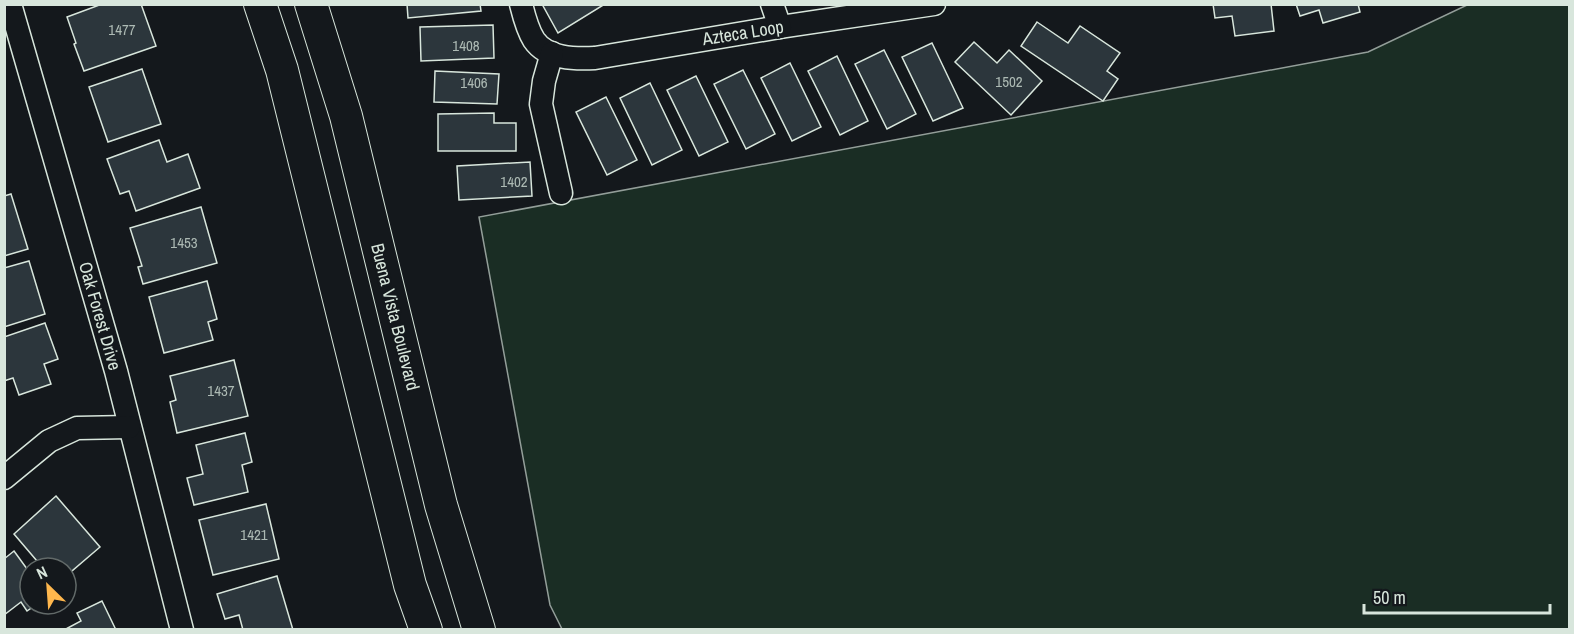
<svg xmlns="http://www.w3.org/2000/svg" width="1574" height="634" viewBox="0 0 1574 634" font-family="'Archivo Narrow',sans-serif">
	<rect width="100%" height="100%" fill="#14181c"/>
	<path fill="#1a2d24" stroke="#939e99" stroke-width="1.5" d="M1467 5H1569V629H562L550 605 479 217 1368 52Z"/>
	<g fill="#2c363c" stroke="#d8e6dc" stroke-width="1.5">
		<path d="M102 4H141L156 46 84 71 74 44 76 43 67 17Z"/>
		<path d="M407 4H480L481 11 408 18Z"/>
		<path d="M542 4H605L558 33Z"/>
		<path d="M1213 4H1271L1274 31 1235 36 1232 16 1215 18Z"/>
		<path d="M1296 4H1358L1360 12 1323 23 1319 10 1300 16Z"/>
		<path d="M1037 22 1068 43 1080 26 1120 53 1107 71 1118 79 1103 101 1021 46Z"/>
		<path d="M493 25 494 58 421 61 420 27Z"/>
		<path d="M974 42 997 63 1009 50 1042 81 1011 115 955 62Z"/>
		<path d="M932 43 963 108 933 121 902 57Z"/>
		<path d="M884 50 916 114 887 129 855 64Z"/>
		<path d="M837 56 868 121 840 135 808 71Z"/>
		<path d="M790 63 821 127 792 141 761 78Z"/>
		<path d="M142 69 161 124 108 142 89 87Z"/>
		<path d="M743 70 775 134 746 149 714 84Z"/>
		<path d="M435 71 499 74 497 104 434 102Z"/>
		<path d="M696 76 728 142 699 156 667 90Z"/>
		<path d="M650 83 682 150 652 165 620 98Z"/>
		<path d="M606 97 637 160 607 175 576 112Z"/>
		<path d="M494 113V123H516V151H438V114Z"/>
		<path d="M159 140 167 162 188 154 200 188 136 211 129 191 120 194 107 159Z"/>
		<path d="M530 162 532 196 459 200 457 166Z"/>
		<path d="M11 194 28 249 4 256V196Z"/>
		<path d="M201 207 217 263 143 284 138 267 142 266 130 228Z"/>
		<path d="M29 261 45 314 4 327V268Z"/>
		<path d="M207 281 217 319 208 322 213 340 164 353 149 297Z"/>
		<path d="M45 323 58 359 44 364 51 384 19 395 13 378 4 381V337Z"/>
		<path d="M234 360 248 416 177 433 170 402 176 400 170 376Z"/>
		<path d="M245 433 252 462 242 465 248 492 194 505 187 478 203 474 196 445Z"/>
		<path d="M56 496 100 547 66 576V568H43L14 534Z"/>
		<path d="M266 504 279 559 213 575 199 520Z"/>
		<path d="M14 551 30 573V604H37L27 611 21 602 4 615V559Z"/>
		<path d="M277 576 293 630H243L239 615 225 619 217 594Z"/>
		<path d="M102 601 116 630H64L81 621 77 613Z"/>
	</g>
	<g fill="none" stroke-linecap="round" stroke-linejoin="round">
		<g stroke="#d8e6dc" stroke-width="25">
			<g id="minor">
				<path d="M10 4 116 371 182 630"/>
				<path d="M521 4C524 16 527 29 534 40 547 59 575 59 595 58L780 27 934 4"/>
				<path d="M772 4 780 27"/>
				<path d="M552 53 544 81 541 104 561 193"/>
				<path d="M4 478 49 441 77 428 129 427"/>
			</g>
		</g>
		<g stroke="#d8e6dc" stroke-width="34">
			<g id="secondary">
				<path d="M260 4 282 70 410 585 426 630"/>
				<path d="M311 4 346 116 441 505 479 630"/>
			</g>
		</g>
		<use href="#minor" stroke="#14181c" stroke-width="22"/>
		<use href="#secondary" stroke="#14181c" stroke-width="32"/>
	</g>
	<g text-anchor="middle" stroke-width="4.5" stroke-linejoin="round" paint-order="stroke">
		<g font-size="15" fill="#adbab4">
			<text x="122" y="35">1477</text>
			<text x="466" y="51">1408</text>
			<text x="1009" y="87">1502</text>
			<text x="474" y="88">1406</text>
			<text x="514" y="187">1402</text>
			<text x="184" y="248">1453</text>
			<text x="221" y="396">1437</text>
			<text x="254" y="540">1421</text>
		</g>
		<g font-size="18" fill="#d8e6dc" stroke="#14181c">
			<text transform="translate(743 33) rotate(-9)" y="6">Azteca Loop</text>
			<text transform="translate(100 316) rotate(74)" y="6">Oak Forest Drive</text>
			<text transform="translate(395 317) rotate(76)" y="6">Buena Vista Boulevard</text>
		</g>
	</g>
	<rect width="1574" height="634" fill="none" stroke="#d8e6dc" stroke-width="12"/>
	<g transform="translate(48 586) rotate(335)"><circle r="28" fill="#14181c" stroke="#626a69" stroke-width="1.5"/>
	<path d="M0-4.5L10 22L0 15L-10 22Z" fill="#ffb74d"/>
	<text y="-9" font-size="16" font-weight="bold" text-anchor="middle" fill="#d8e6dc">N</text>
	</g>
	<path d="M1364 604v9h186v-9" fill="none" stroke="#d8e6dc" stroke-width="3"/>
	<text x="1373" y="604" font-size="18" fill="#d8e6dc" stroke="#14181c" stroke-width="4.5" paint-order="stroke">50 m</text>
</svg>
